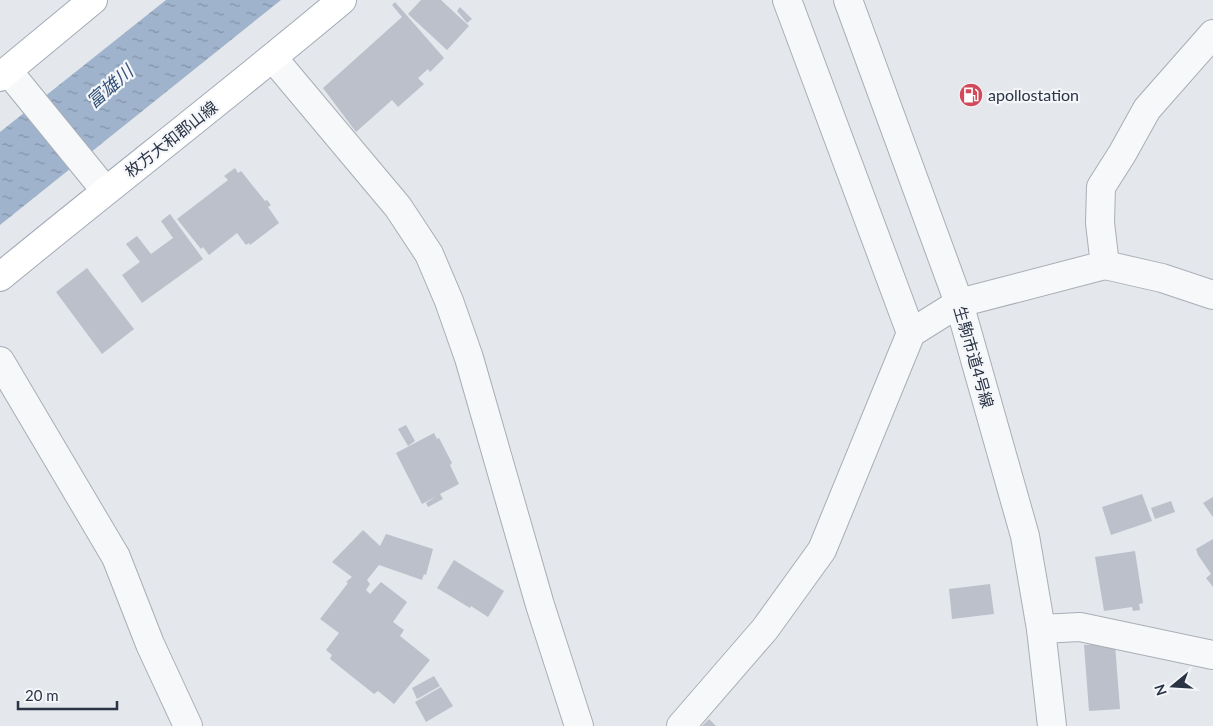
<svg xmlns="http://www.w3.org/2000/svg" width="1213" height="726" viewBox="0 0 1213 726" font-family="Lato,'Noto Sans JP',sans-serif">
	<defs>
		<pattern id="water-ripples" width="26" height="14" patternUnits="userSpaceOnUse" patternTransform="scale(1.25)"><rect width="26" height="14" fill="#9fb4cc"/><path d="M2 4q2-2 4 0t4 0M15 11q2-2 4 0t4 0" fill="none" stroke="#8293a7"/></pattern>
	</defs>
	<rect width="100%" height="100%" fill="#e4e7ec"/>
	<path fill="url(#water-ripples)" d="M166 0H281L0 225V132Z"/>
	<g fill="#bbc0ca">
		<path d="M421 0H441L469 26 447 50 408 14Z"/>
		<path d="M395 2 444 58 430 72 428 69 418 78 424 84 398 107 392 100 356 132 323 88 402 17 392 5Z"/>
		<path d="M460 7 472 19 467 23 457 11Z"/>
		<path d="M235 168 238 173 241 171 265 201 267 200 271 205 268 207 279 223 250 245 249 243 246 245 237 233 209 255 203 247 201 249 177 219 228 180 224 176Z"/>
		<path d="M170 214 203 259 142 303 122 275 140 262 126 244 137 236 151 254 173 238 161 221Z"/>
		<path d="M87 268 134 329 102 354 56 292Z"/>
		<path d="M406 425 415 441 408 446 398 429Z"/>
		<path d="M434 433 437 439 439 438 452 463 450 465 459 484 440 494 443 499 428 507 426 503 437 496 422 504 396 453Z"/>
		<path d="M1142 494 1152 521 1111 535 1102 507Z"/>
		<path d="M1213 497V517L1203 503Z"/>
		<path d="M1171 501 1175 512 1155 519 1151 508Z"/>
		<path d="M363 530 380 546 386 534 433 549 426 575 424 574 422 580 379 565 367 580 370 584 366 590 370 594 381 582 407 602 393 622 404 630 400 636 430 660 394 704 378 691 374 694 330 659 332 655 326 650 339 633 320 619 348 583 346 582 352 577 332 562Z"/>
		<path d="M1213 539V587L1206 578 1211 574 1198 555 1196 549Z"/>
		<path d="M1135 551 1143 603 1139 604 1140 610 1133 611 1132 607 1104 611 1095 557Z"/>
		<path d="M454 560 504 591 488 617 471 606 470 608 437 588Z"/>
		<path d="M990 584 994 614 952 619 949 589Z"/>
		<path d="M1108 643 1115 645 1120 709 1089 711 1084 645Z"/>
		<path d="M434 676 440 686 417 699 412 688Z"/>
		<path d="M441 687 453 706 426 722 415 702Z"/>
		<path d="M709 719 716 726H702Z"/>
	</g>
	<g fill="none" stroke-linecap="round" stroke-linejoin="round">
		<g stroke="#a9aeb7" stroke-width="30">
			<g id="minor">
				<path d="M787 0 911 333"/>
				<path d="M848 0 959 303 1025 536 1041 629 1052 726"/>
				<path d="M273 58 398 207 429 254 449 301 469 358 540 605 579 726"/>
				<path d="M8 71 105 190"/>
				<path d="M1105 265 1162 278 1213 295"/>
				<path d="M0 361 116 557 150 644 188 726"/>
				<path d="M1041 629 1080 627 1213 655"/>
				<path d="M681 726 765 629 822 550 911 333 959 303 1105 265 1100 223 1101 187 1122 154 1147 109 1213 34"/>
			</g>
		</g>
		<g stroke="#a3abb8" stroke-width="30">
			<g id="major">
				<path d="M0 77 93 0"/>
				<path d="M0 277C113 184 230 94 342 0"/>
			</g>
		</g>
		<use href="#minor" stroke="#f7f8fa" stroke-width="28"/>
		<use href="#major" stroke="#fff" stroke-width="28"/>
	</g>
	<defs>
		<g id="fuel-disc" transform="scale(1.25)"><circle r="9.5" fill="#d1495b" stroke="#f4f6f9"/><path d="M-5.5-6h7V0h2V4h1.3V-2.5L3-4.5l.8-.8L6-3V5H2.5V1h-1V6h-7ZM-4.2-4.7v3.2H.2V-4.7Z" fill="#fff"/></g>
	</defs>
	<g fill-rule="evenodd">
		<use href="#fuel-disc" x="971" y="95"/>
	</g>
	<g text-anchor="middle" stroke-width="4.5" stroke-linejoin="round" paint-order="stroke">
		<g font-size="16" fill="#2b3445" stroke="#f4f6f9" text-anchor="start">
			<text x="988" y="101">apollostation</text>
		</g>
		<g font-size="16" fill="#2b3445" stroke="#f4f6f9">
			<text transform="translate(171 139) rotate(-38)" y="6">枚方大和郡山線</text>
			<text transform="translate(974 357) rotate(74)" y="6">生駒市道4号線</text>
		</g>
		<g font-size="18" font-style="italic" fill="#34527a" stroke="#f4f6f9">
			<text transform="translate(110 87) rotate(-41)" y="6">富雄川</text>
		</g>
	</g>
	<g transform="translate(1173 686) rotate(252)" stroke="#f4f6f9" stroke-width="4" paint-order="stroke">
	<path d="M0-4L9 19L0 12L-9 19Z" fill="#2b3445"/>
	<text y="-8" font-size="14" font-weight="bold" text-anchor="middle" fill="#2b3445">N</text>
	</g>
	<path d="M18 701v8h99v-8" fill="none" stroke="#2b3445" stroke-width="2.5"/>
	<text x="25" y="701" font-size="15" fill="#2b3445" stroke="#f4f6f9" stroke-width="4" paint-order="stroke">20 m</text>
</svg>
